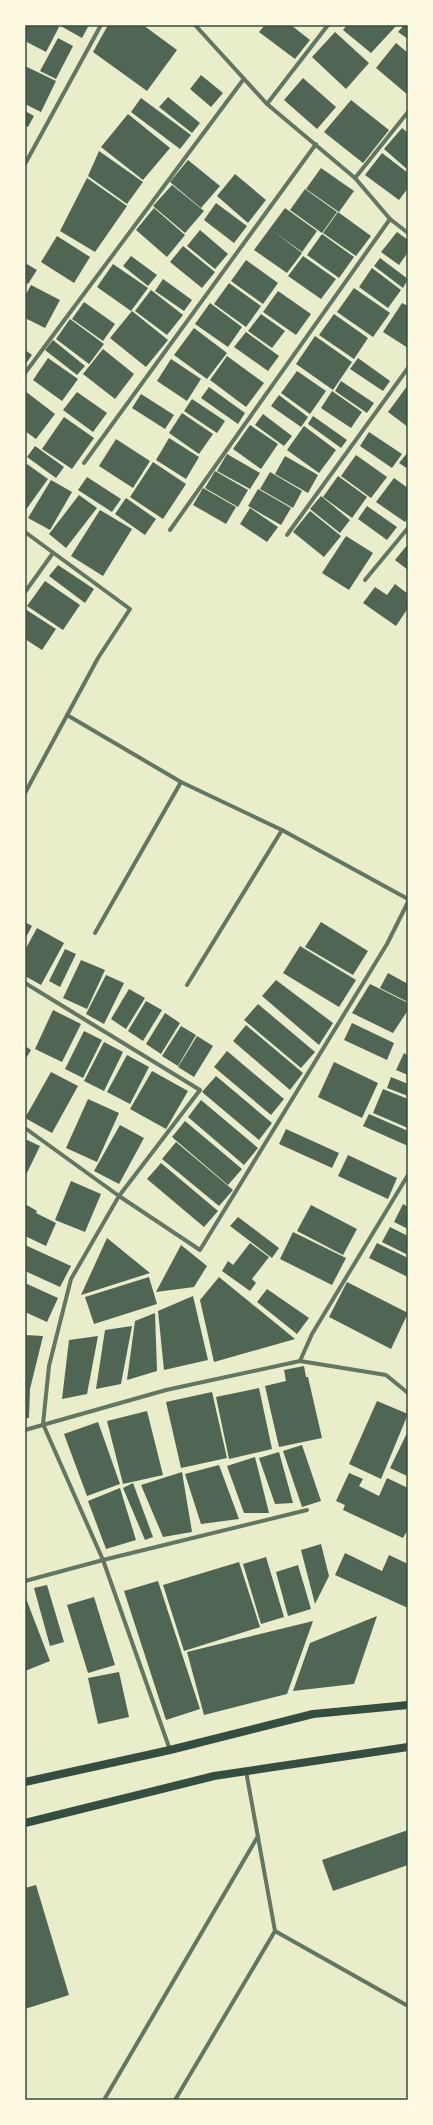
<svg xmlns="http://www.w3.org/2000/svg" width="433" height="2125" viewBox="0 0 433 2125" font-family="'Sofia Sans Condensed',sans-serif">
	<rect width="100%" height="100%" fill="#e9edc9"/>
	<g fill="#4f6655">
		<path d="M25 25H56L59 27 46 52 25 41Z"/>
		<path d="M59 25H89L82 38Z"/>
		<path d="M108 25H143L177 50 147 91 93 52Z"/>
		<path d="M265 25H291L310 40 295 59 259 32Z"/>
		<path d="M347 25H397L371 53 343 30Z"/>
		<path d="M404 25H408V39L398 32Z"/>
		<path d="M335 32 369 63 346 89 312 57Z"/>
		<path d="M58 38 73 46 56 79 40 71Z"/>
		<path d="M396 43 408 53V95L376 68Z"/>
		<path d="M25 66 56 81 41 112 25 104Z"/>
		<path d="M201 75 223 93 211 107 190 89Z"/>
		<path d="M303 78 336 107 317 129 284 100Z"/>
		<path d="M168 97 200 123 192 133 159 107Z"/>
		<path d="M141 98 191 135 180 149 131 112Z"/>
		<path d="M351 100 389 130 363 163 324 132Z"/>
		<path d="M25 111 34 116 28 127 25 126Z"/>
		<path d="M128 114 170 148 143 180 101 147Z"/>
		<path d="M402 128 408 133V170L384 149Z"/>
		<path d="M99 151 143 182 127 204 88 176Z"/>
		<path d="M382 153 408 173V188L399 200 365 175Z"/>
		<path d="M188 160 220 186 201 208 170 182Z"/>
		<path d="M321 168 354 191 339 212 306 189Z"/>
		<path d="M235 174 266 200 248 223 217 196Z"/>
		<path d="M87 178 127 206 95 252 60 231Z"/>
		<path d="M172 185 204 211 185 233 153 206Z"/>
		<path d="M305 189 337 212 322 233 290 210Z"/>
		<path d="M216 203 247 226 234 243 204 220Z"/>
		<path d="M154 208 185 235 167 257 136 230Z"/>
		<path d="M285 208 317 231 302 252 273 231 302 253 287 273 254 250Z"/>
		<path d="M338 212 371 236 356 256 323 233Z"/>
		<path d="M200 230 228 254 215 269 187 246Z"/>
		<path d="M397 232 408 240V252L399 265 381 252Z"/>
		<path d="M322 234 354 257 339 278 307 255Z"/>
		<path d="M57 236 90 257 74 283 41 262Z"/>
		<path d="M183 246 215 272 202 288 170 262Z"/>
		<path d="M131 256 157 275 148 286 123 266Z"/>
		<path d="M303 256 336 279 321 299 288 276Z"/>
		<path d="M380 258 408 279 403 288 374 266Z"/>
		<path d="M246 260 278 283 263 304 231 281Z"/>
		<path d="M25 263 37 270 28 284 25 282Z"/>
		<path d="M113 264 148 288 131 311 97 287Z"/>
		<path d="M372 268 401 290 388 308 359 287Z"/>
		<path d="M163 279 192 300 184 311 155 291Z"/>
		<path d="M229 283 261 306 246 327 214 304Z"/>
		<path d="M31 285 60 300 45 328 25 318V296Z"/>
		<path d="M354 288 390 313 373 337 337 312Z"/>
		<path d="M151 290 183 315 167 335 135 311Z"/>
		<path d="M278 291 311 314 296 335 263 312Z"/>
		<path d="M84 302 115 324 103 341 72 319Z"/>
		<path d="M210 303 242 327 228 347 195 324Z"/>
		<path d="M402 303 408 306V348L383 332Z"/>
		<path d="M132 311 168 340 146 367 110 338Z"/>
		<path d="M261 314 285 331 272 348 248 331Z"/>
		<path d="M334 314 368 338 354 359 319 335Z"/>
		<path d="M70 319 104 344 89 364 56 339Z"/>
		<path d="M194 328 227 353 207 379 174 355Z"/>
		<path d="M246 332 279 356 268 371 234 347Z"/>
		<path d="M315 336 352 362 333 390 296 364Z"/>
		<path d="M53 340 85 366 77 375 45 350Z"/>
		<path d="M103 349 134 374 115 399 83 374Z"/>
		<path d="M25 350 32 355 25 365Z"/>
		<path d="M227 356 264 383 246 407 210 380Z"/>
		<path d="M48 358 78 379 62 401 33 380Z"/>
		<path d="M358 358 390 381 383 391 350 369Z"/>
		<path d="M171 359 201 379 187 401 157 381Z"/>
		<path d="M297 371 326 391 310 414 281 393Z"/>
		<path d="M341 381 374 403 367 413 335 391Z"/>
		<path d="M408 385V427L388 412Z"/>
		<path d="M209 387 245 413 238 424 201 398Z"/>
		<path d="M25 391 55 414 36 439 25 431Z"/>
		<path d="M332 391 362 412 351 428 321 408Z"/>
		<path d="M77 392 107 413 93 432 63 410Z"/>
		<path d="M141 394 174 415 165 429 132 408Z"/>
		<path d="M279 395 308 417 301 427 271 406Z"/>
		<path d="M192 399 225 421 217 433 184 411Z"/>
		<path d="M182 413 213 434 199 454 169 433Z"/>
		<path d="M263 414 292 436 284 446 255 425Z"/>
		<path d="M313 416 347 440 341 448 308 424Z"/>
		<path d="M64 417 94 438 72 469 42 449Z"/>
		<path d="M250 425 278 444 261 469 233 449Z"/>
		<path d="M304 426 336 450 319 473 287 450Z"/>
		<path d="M369 432 402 454 392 468 360 446Z"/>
		<path d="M169 438 199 457 186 479 156 460Z"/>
		<path d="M116 439 150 461 133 488 99 466Z"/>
		<path d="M35 446 64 467 56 478 27 457Z"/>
		<path d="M408 452V469L399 463Z"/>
		<path d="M227 454 260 473 250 489 217 471Z"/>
		<path d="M356 455 387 477 371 498 341 476Z"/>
		<path d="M285 456 318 475 308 493 275 474Z"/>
		<path d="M153 462 186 484 163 519 130 497Z"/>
		<path d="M27 464 48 479 25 511V467Z"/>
		<path d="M215 471 248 490 238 507 205 488Z"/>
		<path d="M270 472 302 491 293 508 260 489Z"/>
		<path d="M338 476 367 497 352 518 323 497Z"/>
		<path d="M87 477 121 499 112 512 78 490Z"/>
		<path d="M394 478 408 488V518L405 522 376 502Z"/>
		<path d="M51 480 72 492 50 530 28 518Z"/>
		<path d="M203 488 236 507 226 524 193 505Z"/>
		<path d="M258 489 291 508 281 525 248 506Z"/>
		<path d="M79 495 97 508 66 548 49 534Z"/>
		<path d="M321 496 350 520 340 533 310 509Z"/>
		<path d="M126 498 156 519 145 535 115 514Z"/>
		<path d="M367 506 397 527 387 540 358 519Z"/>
		<path d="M250 508 278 527 267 542 240 524Z"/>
		<path d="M100 510 132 529 103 576 71 556Z"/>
		<path d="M310 511 341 536 324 557 293 532Z"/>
		<path d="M346 536 373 553 349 590 322 573Z"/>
		<path d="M408 544V570L395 560Z"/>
		<path d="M58 565 94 589 85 603 49 576Z"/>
		<path d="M45 581 80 605 63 630 27 606Z"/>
		<path d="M395 584 408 594V608L396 626 363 603 375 587 387 595Z"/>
		<path d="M25 609 56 629 42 650 25 639Z"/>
		<path d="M25 922 32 926 25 939Z"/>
		<path d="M321 922 368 951 353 975 305 947Z"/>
		<path d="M37 928 64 943 41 985 25 976V950Z"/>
		<path d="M300 946 356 980 339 1007 283 973Z"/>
		<path d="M65 949 76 954 60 987 49 981Z"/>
		<path d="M81 960 105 970 87 1009 63 998Z"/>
		<path d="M388 973 408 984V1002L380 988Z"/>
		<path d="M106 975 124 983 104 1024 86 1014Z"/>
		<path d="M276 980 333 1023 319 1045 262 996Z"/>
		<path d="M370 984 408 1003V1010L393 1033 352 1013Z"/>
		<path d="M129 989 145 998 126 1029 111 1019Z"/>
		<path d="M146 1001 162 1010 143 1041 128 1031Z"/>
		<path d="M258 1004 315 1052 301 1068 244 1020Z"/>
		<path d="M53 1010 81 1024 62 1062 35 1049Z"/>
		<path d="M165 1013 180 1023 161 1054 146 1044Z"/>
		<path d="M352 1023 394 1043 387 1060 344 1040Z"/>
		<path d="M246 1025 303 1073 290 1090 233 1041Z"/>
		<path d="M181 1026 196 1035 178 1066 162 1056Z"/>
		<path d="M84 1031 102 1040 83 1078 65 1069Z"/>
		<path d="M197 1036 213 1046 194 1077 178 1067Z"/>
		<path d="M104 1042 123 1052 104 1091 84 1081Z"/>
		<path d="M25 1046 31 1050 25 1060Z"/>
		<path d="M227 1051 284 1099 271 1115 214 1067Z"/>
		<path d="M404 1053 408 1056V1075L396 1070Z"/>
		<path d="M127 1055 149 1067 130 1104 107 1092Z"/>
		<path d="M334 1062 378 1083 362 1118 318 1097Z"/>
		<path d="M152 1071 188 1091 166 1129 130 1109Z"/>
		<path d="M51 1072 78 1086 52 1133 25 1118Z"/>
		<path d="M216 1076 272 1123 259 1140 202 1092Z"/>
		<path d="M391 1077 408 1084V1096L387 1088Z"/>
		<path d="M383 1089 408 1099V1128L373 1113Z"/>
		<path d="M88 1099 119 1113 97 1162 66 1148Z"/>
		<path d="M201 1100 258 1148 244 1165 188 1117Z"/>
		<path d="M369 1114 408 1131V1146L363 1126Z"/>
		<path d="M185 1121 242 1169 228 1185 172 1137Z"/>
		<path d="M120 1125 144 1138 119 1184 94 1171Z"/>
		<path d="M286 1129 339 1153 332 1168 279 1144Z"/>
		<path d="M25 1139 40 1146 25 1177Z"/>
		<path d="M176 1142 233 1190 219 1206 162 1159Z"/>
		<path d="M348 1155 397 1178 388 1199 338 1176Z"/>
		<path d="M161 1163 218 1211 204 1227 147 1179Z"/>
		<path d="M71 1181 101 1194 85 1232 55 1220Z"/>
		<path d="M25 1204 37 1211 36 1213 56 1223 46 1246 25 1236Z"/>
		<path d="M403 1204 408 1207V1229L394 1222Z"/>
		<path d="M311 1205 357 1229 343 1255 297 1231Z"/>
		<path d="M238 1217 279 1248 272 1258 230 1226Z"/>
		<path d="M390 1227 408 1236V1255L382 1242Z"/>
		<path d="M293 1232 346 1258 332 1285 280 1259Z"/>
		<path d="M107 1238 150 1273 81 1295Z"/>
		<path d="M250 1243 269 1257 252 1279 256 1283 250 1291 222 1271 228 1261 233 1265Z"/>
		<path d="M377 1243 408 1258V1277L369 1258Z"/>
		<path d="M25 1245 71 1266 60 1287 25 1271Z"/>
		<path d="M181 1245 207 1266 194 1287 156 1292Z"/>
		<path d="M149 1277 157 1304 94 1324 85 1297Z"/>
		<path d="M219 1277 295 1339 214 1362 200 1300Z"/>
		<path d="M347 1282 408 1313 391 1349 329 1317Z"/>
		<path d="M25 1283 58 1298 47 1322 25 1312Z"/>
		<path d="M267 1289 309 1318 297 1334 257 1302Z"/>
		<path d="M193 1296 208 1360 164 1370 158 1311Z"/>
		<path d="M155 1313 157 1371 127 1380 135 1321Z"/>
		<path d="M132 1326 121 1384 96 1389 105 1330Z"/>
		<path d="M25 1335 43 1336 30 1389 29 1418H25Z"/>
		<path d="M98 1336 87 1394 62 1399 69 1340Z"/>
		<path d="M304 1366 306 1377H308L322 1438 279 1447 265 1386 286 1381 284 1370Z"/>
		<path d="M259 1388 272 1449 229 1459 216 1397Z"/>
		<path d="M212 1392 227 1458 181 1468 166 1402Z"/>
		<path d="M377 1401 408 1414 381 1479 349 1464Z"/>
		<path d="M147 1411 163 1475 123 1484 107 1421Z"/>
		<path d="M98 1422 120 1484 87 1496 64 1434Z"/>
		<path d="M408 1431V1474L407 1476 390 1468Z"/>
		<path d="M302 1445 321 1501 302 1507 283 1451Z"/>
		<path d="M279 1452 293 1503 275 1504 259 1458Z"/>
		<path d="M255 1457 269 1513H244L227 1466Z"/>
		<path d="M219 1465 239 1519 201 1524 185 1474Z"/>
		<path d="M182 1472 192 1532 163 1537 141 1485Z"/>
		<path d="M349 1473 363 1479 359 1486 379 1496 387 1478 408 1488V1529L403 1538 343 1510 345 1505 336 1501Z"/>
		<path d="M133 1483 153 1537 145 1540 123 1488Z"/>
		<path d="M120 1488 136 1540 106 1549 88 1501Z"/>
		<path d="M321 1544 329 1576 315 1604 301 1550Z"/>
		<path d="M345 1553 382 1571 389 1555 408 1564V1608L335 1575Z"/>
		<path d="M266 1557 284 1617 261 1624 243 1564Z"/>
		<path d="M239 1562 260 1627 184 1651 163 1585Z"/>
		<path d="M298 1565 311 1609 288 1616 276 1572Z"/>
		<path d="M158 1581 200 1709 166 1720 124 1591Z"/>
		<path d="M47 1585 64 1642 50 1646 34 1588Z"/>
		<path d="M25 1596 50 1661 25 1671Z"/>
		<path d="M94 1597 115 1665 88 1673 67 1605Z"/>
		<path d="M377 1616 354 1684 293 1691 310 1643Z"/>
		<path d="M313 1621 287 1694 204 1715 187 1652Z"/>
		<path d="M119 1672 129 1717 98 1724 88 1678Z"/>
		<path d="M408 1830V1865L333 1891 322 1860Z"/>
		<path d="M36 1885 69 1995 25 2009V1888Z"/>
	</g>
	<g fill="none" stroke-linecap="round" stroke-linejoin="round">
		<g stroke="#617663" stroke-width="4">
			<path d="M195 25 267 104 355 178 390 219 408 233"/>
			<path d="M267 104 328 25"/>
			<path d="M25 164 101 25"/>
			<path d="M355 178 408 112"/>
			<path d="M25 373 243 80"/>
			<path d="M84 463 316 144"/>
			<path d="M170 530 390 219"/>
			<path d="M25 532 130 609 98 658 25 793"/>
			<path d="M287 535 408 368"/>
			<path d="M365 580 408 528"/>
			<path d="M25 592 53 553"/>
			<path d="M67 715 181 782 282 830 408 899"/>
			<path d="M95 933 181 782"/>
			<path d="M25 983 200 1090 119 1196 71 1279 49 1366 43 1424 103 1560 170 1750"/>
			<path d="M187 985 282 830"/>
			<path d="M25 1128 119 1196 200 1250 387 944 408 902"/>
			<path d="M300 1361 312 1334 408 1175"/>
			<path d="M25 1430 166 1390 300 1361 386 1375 408 1393"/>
			<path d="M25 1581 103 1560 307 1510"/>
			<path d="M275 1931 408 2006"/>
			<path d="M104 2100 258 1836"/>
			<path d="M175 2100 275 1931 246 1771"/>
		</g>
		<g stroke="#344e41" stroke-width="8">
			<path d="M25 1782 170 1750 313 1714 408 1705"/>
			<path d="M25 1823 214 1776 408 1747"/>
		</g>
	</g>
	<rect width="433" height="2125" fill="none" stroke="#fefae0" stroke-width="52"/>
	<rect x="26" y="26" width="381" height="2073" fill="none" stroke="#344e41" stroke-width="1.5"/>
</svg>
